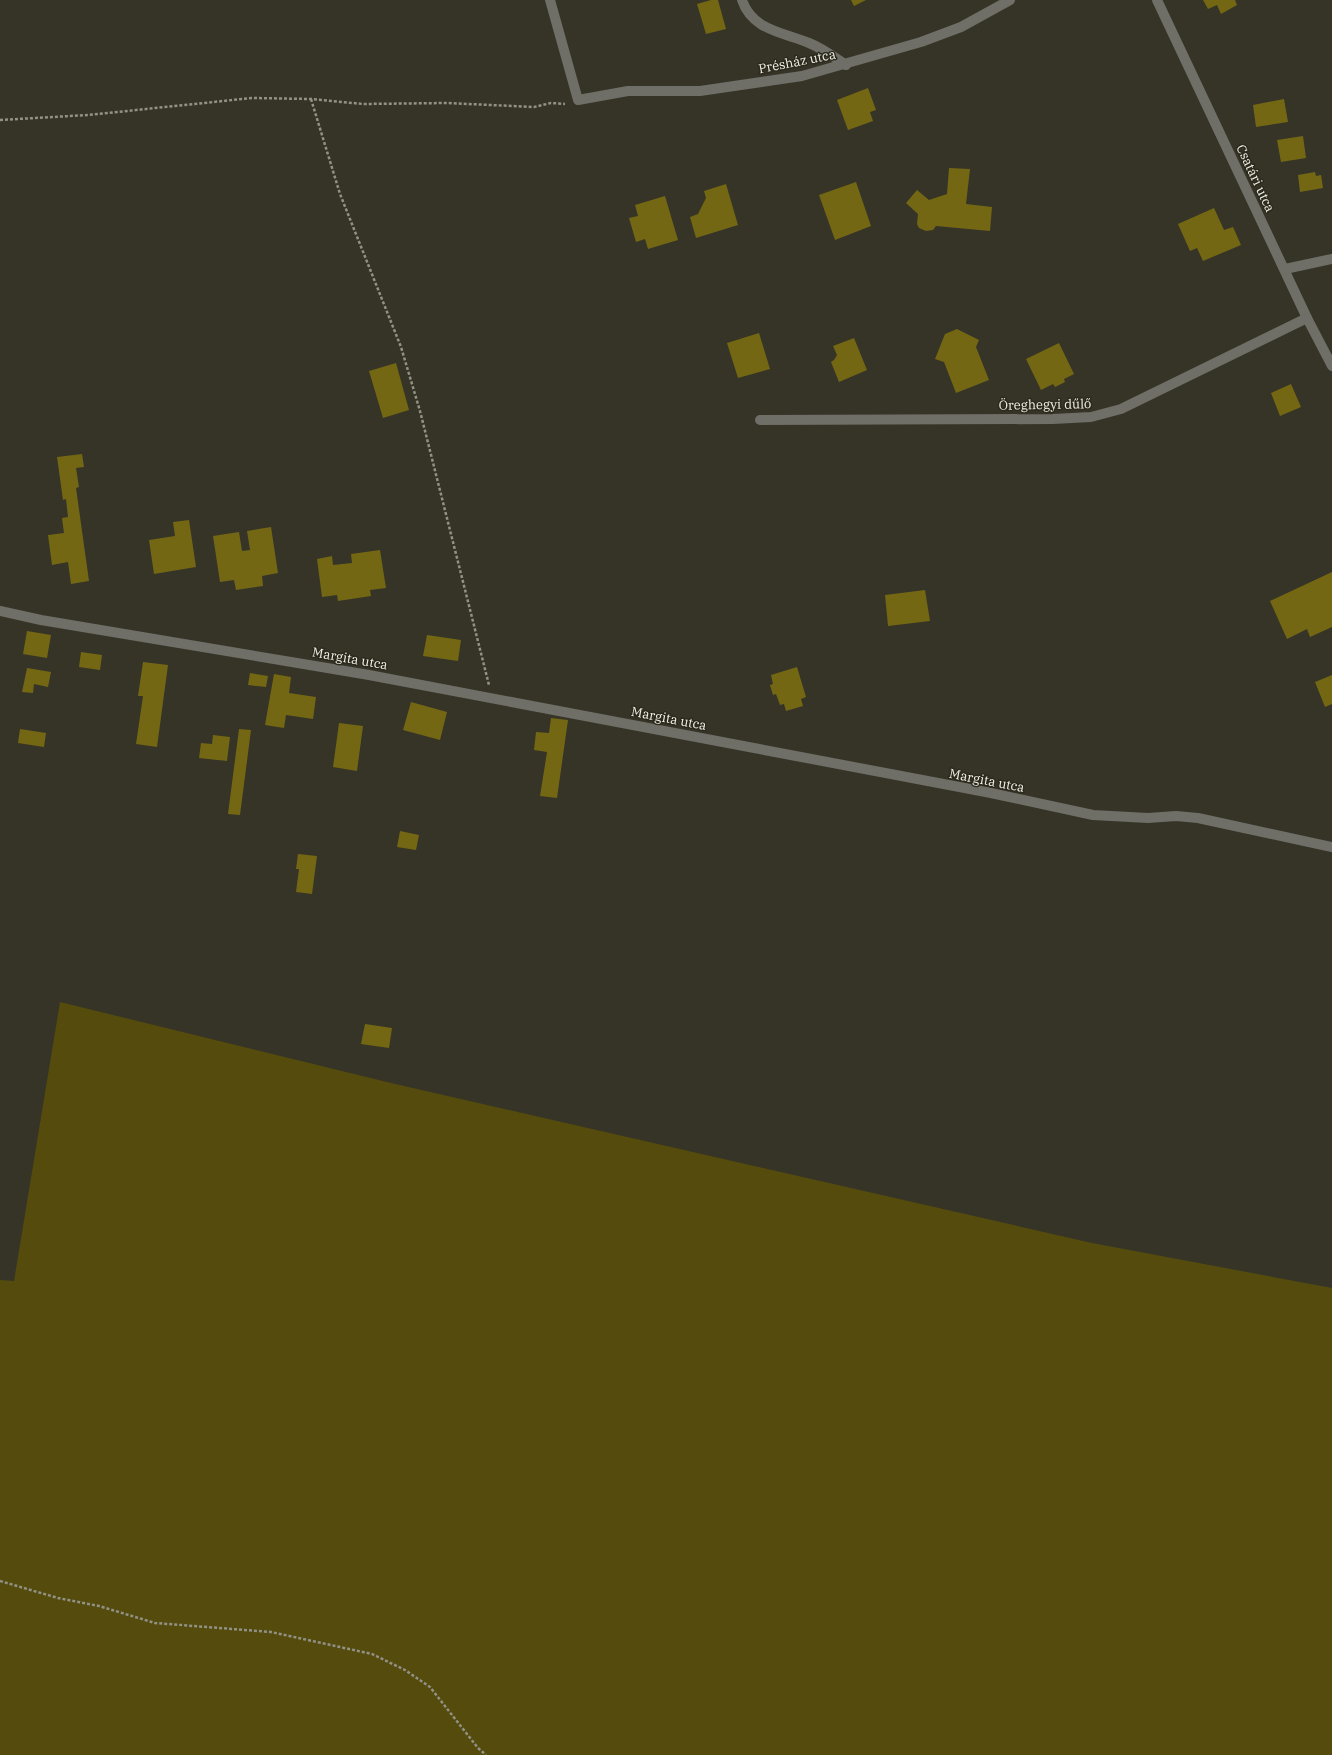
<svg xmlns="http://www.w3.org/2000/svg" width="1332" height="1755" viewBox="0 0 1332 1755" font-family="'IBM Plex Serif',serif">
	<rect width="100%" height="100%" fill="#363427"/>
	<path fill="#544b0d" d="M60 1002 391 1083 1092 1243 1332 1288V1755H0V1280L14 1281Z"/>
	<g fill="#736714">
		<path d="M711 0H718L726 29 706 34 697 4Z"/>
		<path d="M851 0H866L854 6Z"/>
		<path d="M1203 0H1235L1237 5 1221 14 1217 5 1208 9Z"/>
		<path d="M868 88 876 110 870 112 873 121 848 130 837 100Z"/>
		<path d="M1284 99 1288 122 1256 127 1253 105Z"/>
		<path d="M1303 136 1306 158 1281 162 1277 140Z"/>
		<path d="M949 168 970 169 966 204 992 207 990 231 936 226 933 230 926 231 919 228 917 224 918 214 906 203 917 190 929 200 947 194Z"/>
		<path d="M1315 172 1316 176 1321 175 1323 188 1300 192 1298 175Z"/>
		<path d="M856 182 871 226 835 240 819 195Z"/>
		<path d="M726 184 738 225 696 238 690 217 698 214 706 198 704 191Z"/>
		<path d="M665 196 678 240 648 249 645 239 636 242 629 218 638 216 635 205Z"/>
		<path d="M1214 208 1224 230 1233 227 1241 245 1203 261 1197 248 1190 251 1178 224Z"/>
		<path d="M957 329 979 340 976 347 989 380 956 393 944 362 935 359 945 334Z"/>
		<path d="M759 333 770 369 738 378 727 343Z"/>
		<path d="M854 338 867 370 839 382 831 362 834 360 837 355 833 346Z"/>
		<path d="M1059 343 1074 374 1064 379 1065 382 1055 387 1053 384 1041 390 1026 359Z"/>
		<path d="M396 363 409 410 383 418 369 371Z"/>
		<path d="M1291 384 1301 407 1280 416 1271 393Z"/>
		<path d="M82 454 84 467 76 468 79 487 76 488 89 581 71 584 68 562 52 565 48 535 64 533 62 518 68 517 66 499 63 500 57 457Z"/>
		<path d="M189 520 196 567 154 574 149 540 175 536 173 522Z"/>
		<path d="M271 527 278 573 262 576 263 586 236 590 234 580 220 582 213 536 239 532 242 551 250 550 247 531Z"/>
		<path d="M380 550 386 588 370 590 371 596 338 601 337 595 322 597 317 559 332 556 333 565 352 563 351 554Z"/>
		<path d="M1332 572V627L1310 637 1307 629 1287 639 1270 601Z"/>
		<path d="M925 590 930 621 888 626 885 595Z"/>
		<path d="M27 631 51 635 47 658 23 654Z"/>
		<path d="M427 635 461 640 458 661 423 656Z"/>
		<path d="M81 652 102 655 100 670 79 667Z"/>
		<path d="M143 662 168 665 157 747 136 744 143 696H138Z"/>
		<path d="M797 667 806 697 801 699 803 706 786 711 784 704 780 705 776 694 773 695 770 685 773 684 771 675Z"/>
		<path d="M27 668 51 672 48 687 34 684 33 693 22 692Z"/>
		<path d="M250 673 268 676 266 687 248 685Z"/>
		<path d="M274 674 291 677 289 693 316 697 313 719 286 715 284 728 265 725Z"/>
		<path d="M1332 675V704L1325 707 1315 682Z"/>
		<path d="M411 702 447 712 440 740 403 730Z"/>
		<path d="M551 718 568 720 557 798 540 796 547 752 534 750 536 732 549 733Z"/>
		<path d="M339 723 363 726 357 771 333 767Z"/>
		<path d="M20 729 46 733 44 747 18 743Z"/>
		<path d="M239 729 251 730 240 815 228 814Z"/>
		<path d="M213 735 230 737 227 761 199 758 201 743 212 744Z"/>
		<path d="M400 831 419 835 416 850 397 847Z"/>
		<path d="M298 854 317 856 312 894 296 892 299 869H296Z"/>
		<path d="M365 1024 392 1028 389 1048 361 1044Z"/>
	</g>
	<g fill="none" stroke-linecap="round" stroke-linejoin="round">
		<g stroke="#929186" stroke-width="2.5" stroke-dasharray="3 2" stroke-linecap="butt">
			<path d="M311 99 340 194 401 347 420 411 489 685"/>
			<path d="M0 120 88 115 252 98 311 99 363 104 447 103 534 107 551 103 565 104"/>
			<path d="M0 1581 58 1598 99 1606 155 1623 271 1632 372 1654 405 1670 430 1687 478 1748 486 1755"/>
		</g>
		<g stroke="#6f6e67" stroke-width="10">
			<path d="M550 0 578 100 628 91H700L802 76 921 42 961 27 1010 0"/>
			<path d="M742 0C752 30 782 32 809 43 822 48 834 57 846 65"/>
			<path d="M1157 0 1307 318 1332 366"/>
			<path d="M1285 269 1332 259"/>
			<path d="M760 420 1053 419 1091 417 1121 409 1307 318"/>
			<path d="M0 611 41 620 369 675 991 793 1093 815 1148 818 1176 816 1198 818 1332 847"/>
		</g>
	</g>
	<g text-anchor="middle" stroke-width="3" stroke-linejoin="round" paint-order="stroke">
		<g font-size="13" fill="#f2f1e8" stroke="#2c2a1d">
			<text transform="translate(797 61) rotate(-11)" y="5">Présház utca</text>
			<text transform="translate(1256 178) rotate(65)" y="5">Csatári utca</text>
			<text transform="translate(1045 404) rotate(-1)" y="5">Öreghegyi dűlő</text>
			<text transform="translate(350 658) rotate(10)" y="5">Margita utca</text>
			<text transform="translate(669 718) rotate(11)" y="5">Margita utca</text>
			<text transform="translate(987 780) rotate(11)" y="5">Margita utca</text>
		</g>
	</g>
</svg>
